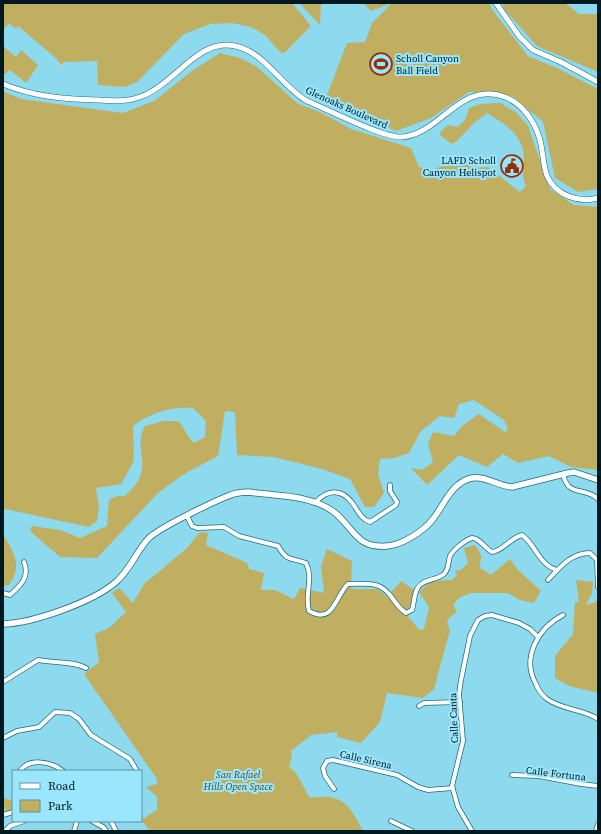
<svg xmlns="http://www.w3.org/2000/svg" width="601" height="834" viewBox="0 0 601 834" font-family="'Source Serif 4',serif">
	<rect width="100%" height="100%" fill="#8dd9ee"/>
	<g fill="#c0af60">
		<path d="M3 3H292L311 26 284 53H281L265 35 251 27 232 23 210 24 184 34 137 82 125 87 98 85 97 61 63 62V65L57 61 58 60 18 26 16 29 9 23 3 30Z"/>
		<path d="M299 3H321L320 25Z"/>
		<path d="M363 3H392L371 11Z"/>
		<path d="M392 3H490L491 8 528 56 557 68 598 89V189L578 192 555 178 543 122 512 96 469 92 431 118 396 131 326 98 347 43 365 42 372 23Z"/>
		<path d="M502 3H565L579 14H598V72L537 46 504 9Z"/>
		<path d="M3 46 16 57 21 50 38 65 26 83 10 70 3 76Z"/>
		<path d="M220 53 240 58 256 66 297 103 322 113 351 129 411 148 419 167 433 170 451 161 461 159 476 168 488 167 520 192 526 186C521 176 524 173 524 162 525 136 508 126 487 113L475 122 457 141 451 144 439 134 448 125 458 127 465 120 469 108 480 104 500 103 516 112 528 126 550 189 574 205 598 207V470L571 467 549 456 518 463 503 454 487 467 459 455 427 485 411 468 422 470 433 462 428 444 433 432 454 436 463 425 479 414 505 432 508 430 504 420 474 400 459 404 454 418 440 416 421 431 409 453 394 458 380 459 378 474 384 493 374 507H365L350 479 322 469 274 457 237 455 235 412 225 411 218 456 184 474 158 493 97 558 60 557 30 531 32 526 60 530 80 538 107 526 109 500 117 496H125C130 491 136 485 139 479 148 460 134 445 145 426L164 421H178C185 428 187 437 194 443L205 437 206 421 193 408C171 406 150 413 133 426L134 461 121 484 96 488 99 506 97 521 89 527 5 509 3 510V91L21 99 123 113 154 101 192 71Z"/>
		<path d="M200 532 208 533 206 545 247 563 249 569 264 573 261 590H275L294 599 300 588 324 593 321 566 327 549 352 561 351 589H378L387 597 401 581 414 590 408 616 419 630 424 629 429 607 419 592 430 581 452 580 457 575 455 571 461 570 468 563 464 548 475 545 481 555 480 568 491 575 510 559 517 569 541 591 534 603 520 600 508 593H471L459 598 453 605 457 612 450 617 447 622 450 630 434 689 423 698 387 693 380 722 361 743 337 737V732L311 735 291 751 292 757 289 767 296 773 310 798C342 793 349 804 363 831H150L141 820 157 810V797L146 787 157 784V779L84 674 99 662 95 634 109 628 126 612 112 593 119 588 133 603 144 584 187 548Z"/>
		<path d="M3 534C14 554 23 564 9 585L3 586Z"/>
		<path d="M576 580 593 582 592 593 586 605 598 601V693L569 686 555 678V656L573 634 575 602H579Z"/>
		<path d="M3 798 13 801V809L6 811 3 806Z"/>
	</g>
	<g fill="none" stroke-linecap="round" stroke-linejoin="round">
		<g stroke="#1a6c80" stroke-width="5.5">
			<g id="minor">
				<path d="M563 474C568 498 585 486 598 499"/>
				<path d="M315 503C327 489 342 488 353 504 358 511 361 519 370 522L396 505 397 502 390 491V485"/>
				<path d="M187 516 192 526 197 528 224 527 239 536 278 546C288 563 291 557 306 563 314 579 304 595 309 611 334 625 335 596 348 584 368 584 380 580 393 599 397 605 400 609 406 613L412 610C414 604 414 595 417 589 423 578 436 581 444 574 449 569 448 562 450 556 453 550 465 540 472 538 478 537 486 549 492 552 503 551 510 538 522 535 536 545 539 565 557 570"/>
				<path d="M548 580C560 567 571 553 590 553L597 560 598 587"/>
				<path d="M3 593 10 595C21 585 30 577 24 562"/>
				<path d="M563 615C538 628 521 658 536 684 538 690 542 695 547 699 562 710 583 709 598 719"/>
				<path d="M3 682 38 660C54 663 73 661 86 668"/>
				<path d="M419 706 424 703 460 702"/>
				<path d="M3 738 17 731 39 727 55 712 70 713 79 719 91 735 130 759 137 771"/>
				<path d="M20 771C29 757 52 762 63 771"/>
				<path d="M512 775 539 776 581 784 598 786"/>
				<path d="M334 789 325 776 323 768 327 761 333 760 397 775 418 787 428 790 453 788"/>
				<path d="M3 815 13 812"/>
				<path d="M92 821 103 827 106 831"/>
				<path d="M111 821 116 831"/>
				<path d="M391 821 412 831"/>
				<path d="M5 831 10 826 24 821"/>
				<path d="M74 831 77 821"/>
				<path d="M472 831 458 807 452 786 463 741 459 694 461 680 470 636 478 620 485 616 492 615 519 623 530 629 538 637"/>
				<path d="M596 831 598 824"/>
			</g>
		</g>
		<g stroke="#1a6c80" stroke-width="6">
			<g id="tertiary">
				<path d="M496 3 519 36 533 50 561 62 598 82"/>
				<path d="M3 84C34 97 65 99 98 100 112 101 126 102 140 97 176 84 197 38 235 46 265 52 281 86 307 101 327 109 383 138 402 137 441 134 460 80 505 97 523 104 535 122 540 140 543 152 543 165 547 176 556 196 579 203 598 198"/>
			</g>
		</g>
		<g stroke="#1a6c80" stroke-width="7">
			<path id="secondary" d="M3 624C33 623 93 602 116 582 130 570 136 552 148 539 158 528 213 502 228 496 235 493 242 492 249 492 276 496 312 495 334 512 354 528 356 549 387 546 402 545 424 531 433 519 444 505 452 482 472 478 486 476 498 486 512 487L568 473 574 472 598 480"/>
		</g>
		<use href="#minor" stroke="#fff" stroke-width="4"/>
		<use href="#tertiary" stroke="#fff" stroke-width="5"/>
		<use href="#secondary" stroke="#fff" stroke-width="5.5"/>
	</g>
	<defs>
		<g id="stadium-ring" transform="scale(1.15)"><circle r="9.5" fill="#9ae6fc" stroke="#942e06" stroke-width="1.5"/><path d="M0-5a6.5 5 0 1 0 0 10a6.5 5 0 1 0 0-10ZM-3.5-1.8h7v3.6h-7Z" fill="#942e06"/></g>
		<g id="civic-ring" transform="scale(1.15)"><circle r="9.5" fill="#9ae6fc" stroke="#942e06" stroke-width="1.5"/><path d="M-.6-6.5H3V-4.5H.6V-3L4-1V1h2V6H-6V1h2V-1L-.6-3ZM-1.2 2.5V6h2.4V2.5Z" fill="#942e06"/></g>
	</defs>
	<g fill-rule="evenodd">
		<use href="#stadium-ring" x="381" y="64"/>
		<use href="#civic-ring" x="512" y="166"/>
	</g>
	<g text-anchor="middle" stroke-width="4" stroke-linejoin="round" paint-order="stroke">
		<g font-size="10" fill="#001921" stroke="#9ae6fc" text-anchor="start">
			<text x="396" y="62">Scholl Canyon<tspan x="396" dy="12">Ball Field</tspan></text>
			<text x="496" y="164" text-anchor="end">LAFD Scholl<tspan x="496" dy="12">Canyon Helispot</tspan></text>
		</g>
		<g font-size="10" fill="#001921" stroke="#9ae6fc">
			<text transform="translate(347 107) rotate(24)" y="4">Glenoaks Boulevard</text>
			<text transform="translate(453 718) rotate(-92)" y="4">Calle Canta</text>
			<text transform="translate(366 759) rotate(13)" y="4">Calle Sirena</text>
			<text transform="translate(556 773) rotate(7)" y="4">Calle Fortuna</text>
		</g>
		<g font-size="10" font-style="italic" fill="#4e461d" stroke="#9ae6fc">
			<text x="238" y="778">San Rafael<tspan x="238" dy="12">Hills Open Space</tspan></text>
		</g>
	</g>
	<rect width="601" height="834" fill="none" stroke="#001921" stroke-width="8"/>
	<rect x="12" y="770" width="130" height="52" fill="#9ae6fc" stroke="#5c94a4"/>
	<rect x="20" y="783" width="20" height="6" fill="#ffffff" stroke="#5c94a4"/>
	<text x="48" y="790" font-size="12" fill="#001921">Road</text>
	<rect x="20" y="800" width="20" height="12" fill="#c0af60" stroke="#5c94a4"/>
	<text x="48" y="810" font-size="12" fill="#001921">Park</text>
</svg>
